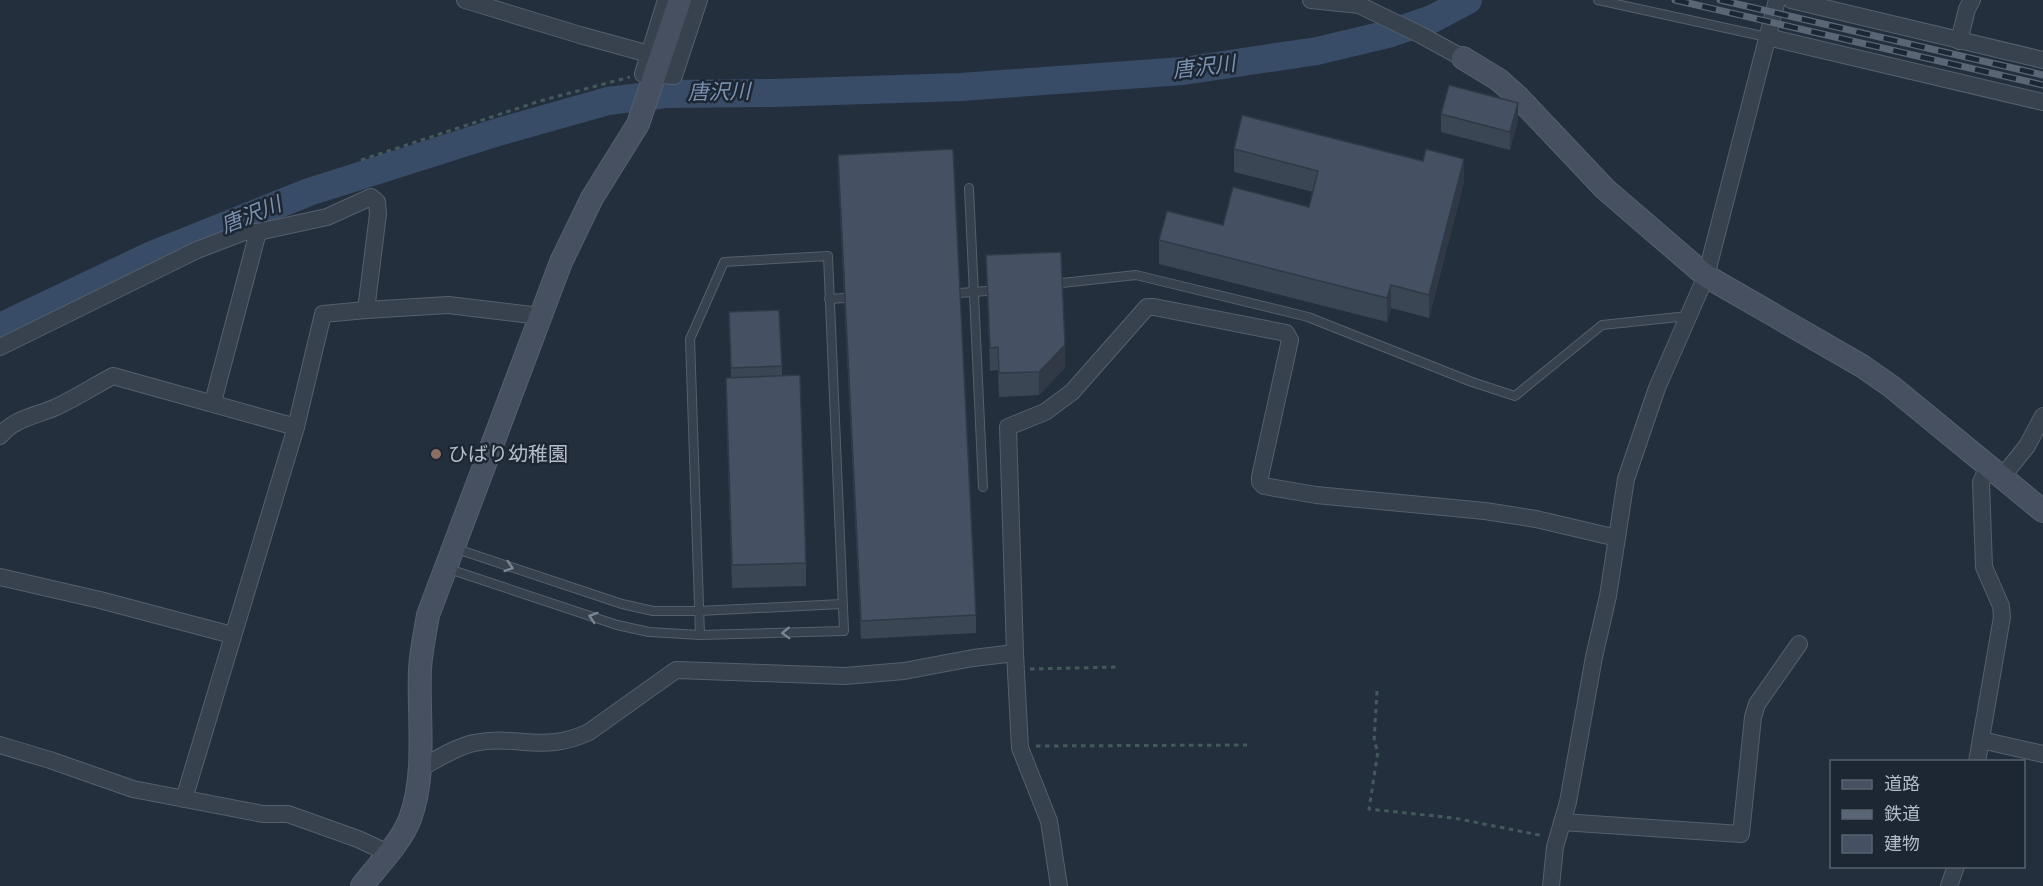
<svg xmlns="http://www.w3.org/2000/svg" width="2043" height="886" viewBox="0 0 2043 886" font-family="'Public Sans','Noto Sans JP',sans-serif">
	<rect width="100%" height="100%" fill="#242f3e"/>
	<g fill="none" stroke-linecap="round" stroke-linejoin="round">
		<path stroke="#394c67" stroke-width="28" d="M0 327 152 255 309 192 495 133 608 101 665 94 772 93 961 87 1183 71 1317 51 1388 34 1432 19 1468 0"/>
		<g stroke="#565f6c" stroke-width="10">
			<g id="lane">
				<path d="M1598 0 1767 37"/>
				<path d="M969 188 983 487"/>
				<path d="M1062 283 1136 275 1308 317 1472 382 1515 396 1602 325 1688 316"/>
				<path d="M959 293 987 291"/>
				<path d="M829 299 845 298"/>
				<path d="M454 548 622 604 653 611H699L842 604"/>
				<path d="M446 568 617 625 649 632 700 635 844 631 828 256 724 262 690 339 700 635"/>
			</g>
		</g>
		<g stroke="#565f6c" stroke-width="18">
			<g id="street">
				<path d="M465 0 580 35 649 54"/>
				<path d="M666 0 643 74 674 76 699 0"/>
				<path d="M1311 0 1359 5 1421 35 1463 58"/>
				<path d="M1791 0 2043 60"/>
				<path d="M1767 37 2043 102"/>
				<path d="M1959 41 1967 9 1972 0"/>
				<path d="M0 347 197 250 244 232H258L327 217 371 197 377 202 378 214 366 310"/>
				<path d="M213 402 258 232"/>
				<path d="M0 436C13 419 35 416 54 408 74 399 94 386 113 376L296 427"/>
				<path d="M2002 477 2027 446 2043 416"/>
				<path d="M0 577 100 600 232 635"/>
				<path d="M1015 653 1020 748 1049 821 1059 886"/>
				<path d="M1981 740 2043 754"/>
				<path d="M0 745 50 760 133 789 263 814H288L358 839 388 853"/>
				<path d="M1977 762 2002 617 2001 606 1984 567 1981 482 1989 465"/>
				<path d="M419 769C436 760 455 747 474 743 517 734 543 754 589 732L676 670 845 676 904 671 973 658 1015 653 1008 427 1045 412 1072 392 1147 307H1154L1286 333 1290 340 1260 477V482L1264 486 1316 495 1485 511 1536 519 1617 538"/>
				<path d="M184 799 296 427 323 314 366 310 448 305 540 316"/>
				<path d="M1562 822 1741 834 1753 717 1757 704 1799 644"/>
				<path d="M1551 886 1555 847 1568 802 1594 657 1608 596 1626 479 1657 388 1706 276 1777 0"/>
				<path d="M1949 886 1956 866"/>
			</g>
		</g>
		<g stroke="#565f6c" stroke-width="24">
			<g id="secondary">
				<path d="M1463 58 1499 80 1518 97 1605 189 1706 276 1862 366 1892 387 2043 511"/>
				<path d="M362 886C378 865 400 844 410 819 427 773 418 718 420 669 421 651 425 633 428 615L561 262 592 198 638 124 680 0"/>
			</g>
		</g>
		<g stroke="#44595c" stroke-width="3" stroke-dasharray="4.5 4.5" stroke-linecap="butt">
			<path d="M361 160 540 101 630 77"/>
			<path d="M1030 669 1118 667"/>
			<path d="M1377 691 1374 742 1378 751 1369 809 1454 818 1544 836"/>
			<path d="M1036 746 1247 745"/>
		</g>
		<use href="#lane" stroke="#38414e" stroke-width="8"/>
		<use href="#street" stroke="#38414e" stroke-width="16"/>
		<use href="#secondary" stroke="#465061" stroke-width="22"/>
		<g stroke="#5a6575" stroke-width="7">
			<g id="rail">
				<path d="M1675 0 2043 85"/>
				<path d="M1720 0 2043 75"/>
			</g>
		</g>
		<use href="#rail" stroke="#1d2633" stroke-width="4.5" stroke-dasharray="14" stroke-linecap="butt"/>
	</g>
	<g fill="#3b4654">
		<path d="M1441 114 1518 121 1510 150 1441 132Z"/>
		<path d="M1234 149 1464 182 1429 318 1391 308 1387 322 1159 264V240L1309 207 1313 192 1234 172Z"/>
		<path d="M838 155 976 615V633L861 639 838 173Z"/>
		<path d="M986 255 1065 368 1039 395 999 397 998 370 990 371Z"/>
		<path d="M729 312 782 366V376L806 563V586L732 588 726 401V378H731Z"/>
	</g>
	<g fill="#303945">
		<path d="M1518 103V121L1510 150V132Z"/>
		<path d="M1464 159V182L1429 318V295Z"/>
		<path d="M1391 285V308L1387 322V298Z"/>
		<path d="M1065 345V368L1039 395V372Z"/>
	</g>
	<g fill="#455162" stroke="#303945" stroke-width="1.5">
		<path d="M1449 85 1518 103 1510 132 1441 114Z"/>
		<path d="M1242 115 1423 161 1426 149 1464 159 1429 295 1391 285 1387 298 1159 240 1167 211 1223 225 1233 187 1309 207 1318 171 1234 149Z"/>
		<path d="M953 149 976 615 861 621 838 155Z"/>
		<path d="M1061 252 1065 345 1039 372 999 373 998 347 990 348 986 255Z"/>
		<path d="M779 310 782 366 731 368 729 312Z"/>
		<path d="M800 375 806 563 732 565 726 378Z"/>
	</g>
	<defs><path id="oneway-chevron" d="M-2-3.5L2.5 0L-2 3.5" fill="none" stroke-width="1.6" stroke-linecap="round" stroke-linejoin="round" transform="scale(1.5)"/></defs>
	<g stroke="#7c8592">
		<use href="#oneway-chevron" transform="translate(509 567) rotate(18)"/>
		<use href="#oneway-chevron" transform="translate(593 617) rotate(-162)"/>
		<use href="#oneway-chevron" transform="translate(786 633) rotate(178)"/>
	</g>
	<circle fill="#8d6e63" stroke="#1d2633" stroke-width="2" cx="436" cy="454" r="6"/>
	<g text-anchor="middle" stroke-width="5" stroke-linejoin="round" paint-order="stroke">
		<g font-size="20" fill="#b4bcc9" stroke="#1d2633" text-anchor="start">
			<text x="448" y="461">ひばり幼稚園</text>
		</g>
		<g font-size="21" font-style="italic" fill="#7c92b1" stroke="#1d2633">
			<text transform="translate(1204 67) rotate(-7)" y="7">唐沢川</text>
			<text transform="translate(719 92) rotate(-1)" y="7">唐沢川</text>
			<text transform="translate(251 215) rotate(-22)" y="7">唐沢川</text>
		</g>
	</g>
	<rect x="1830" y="760" width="195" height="108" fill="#1d2633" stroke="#59626f" stroke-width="1.5"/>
	<rect x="1842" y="780" width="30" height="9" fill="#465061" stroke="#59626f" stroke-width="1.5"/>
	<text x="1884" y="790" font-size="18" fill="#b4bcc9">道路</text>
	<rect x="1842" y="810" width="30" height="9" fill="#5a6575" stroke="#59626f" stroke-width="1.5"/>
	<text x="1884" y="820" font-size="18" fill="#b4bcc9">鉄道</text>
	<rect x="1842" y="835" width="30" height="18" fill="#455162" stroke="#59626f" stroke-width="1.5"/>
	<text x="1884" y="850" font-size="18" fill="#b4bcc9">建物</text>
</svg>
